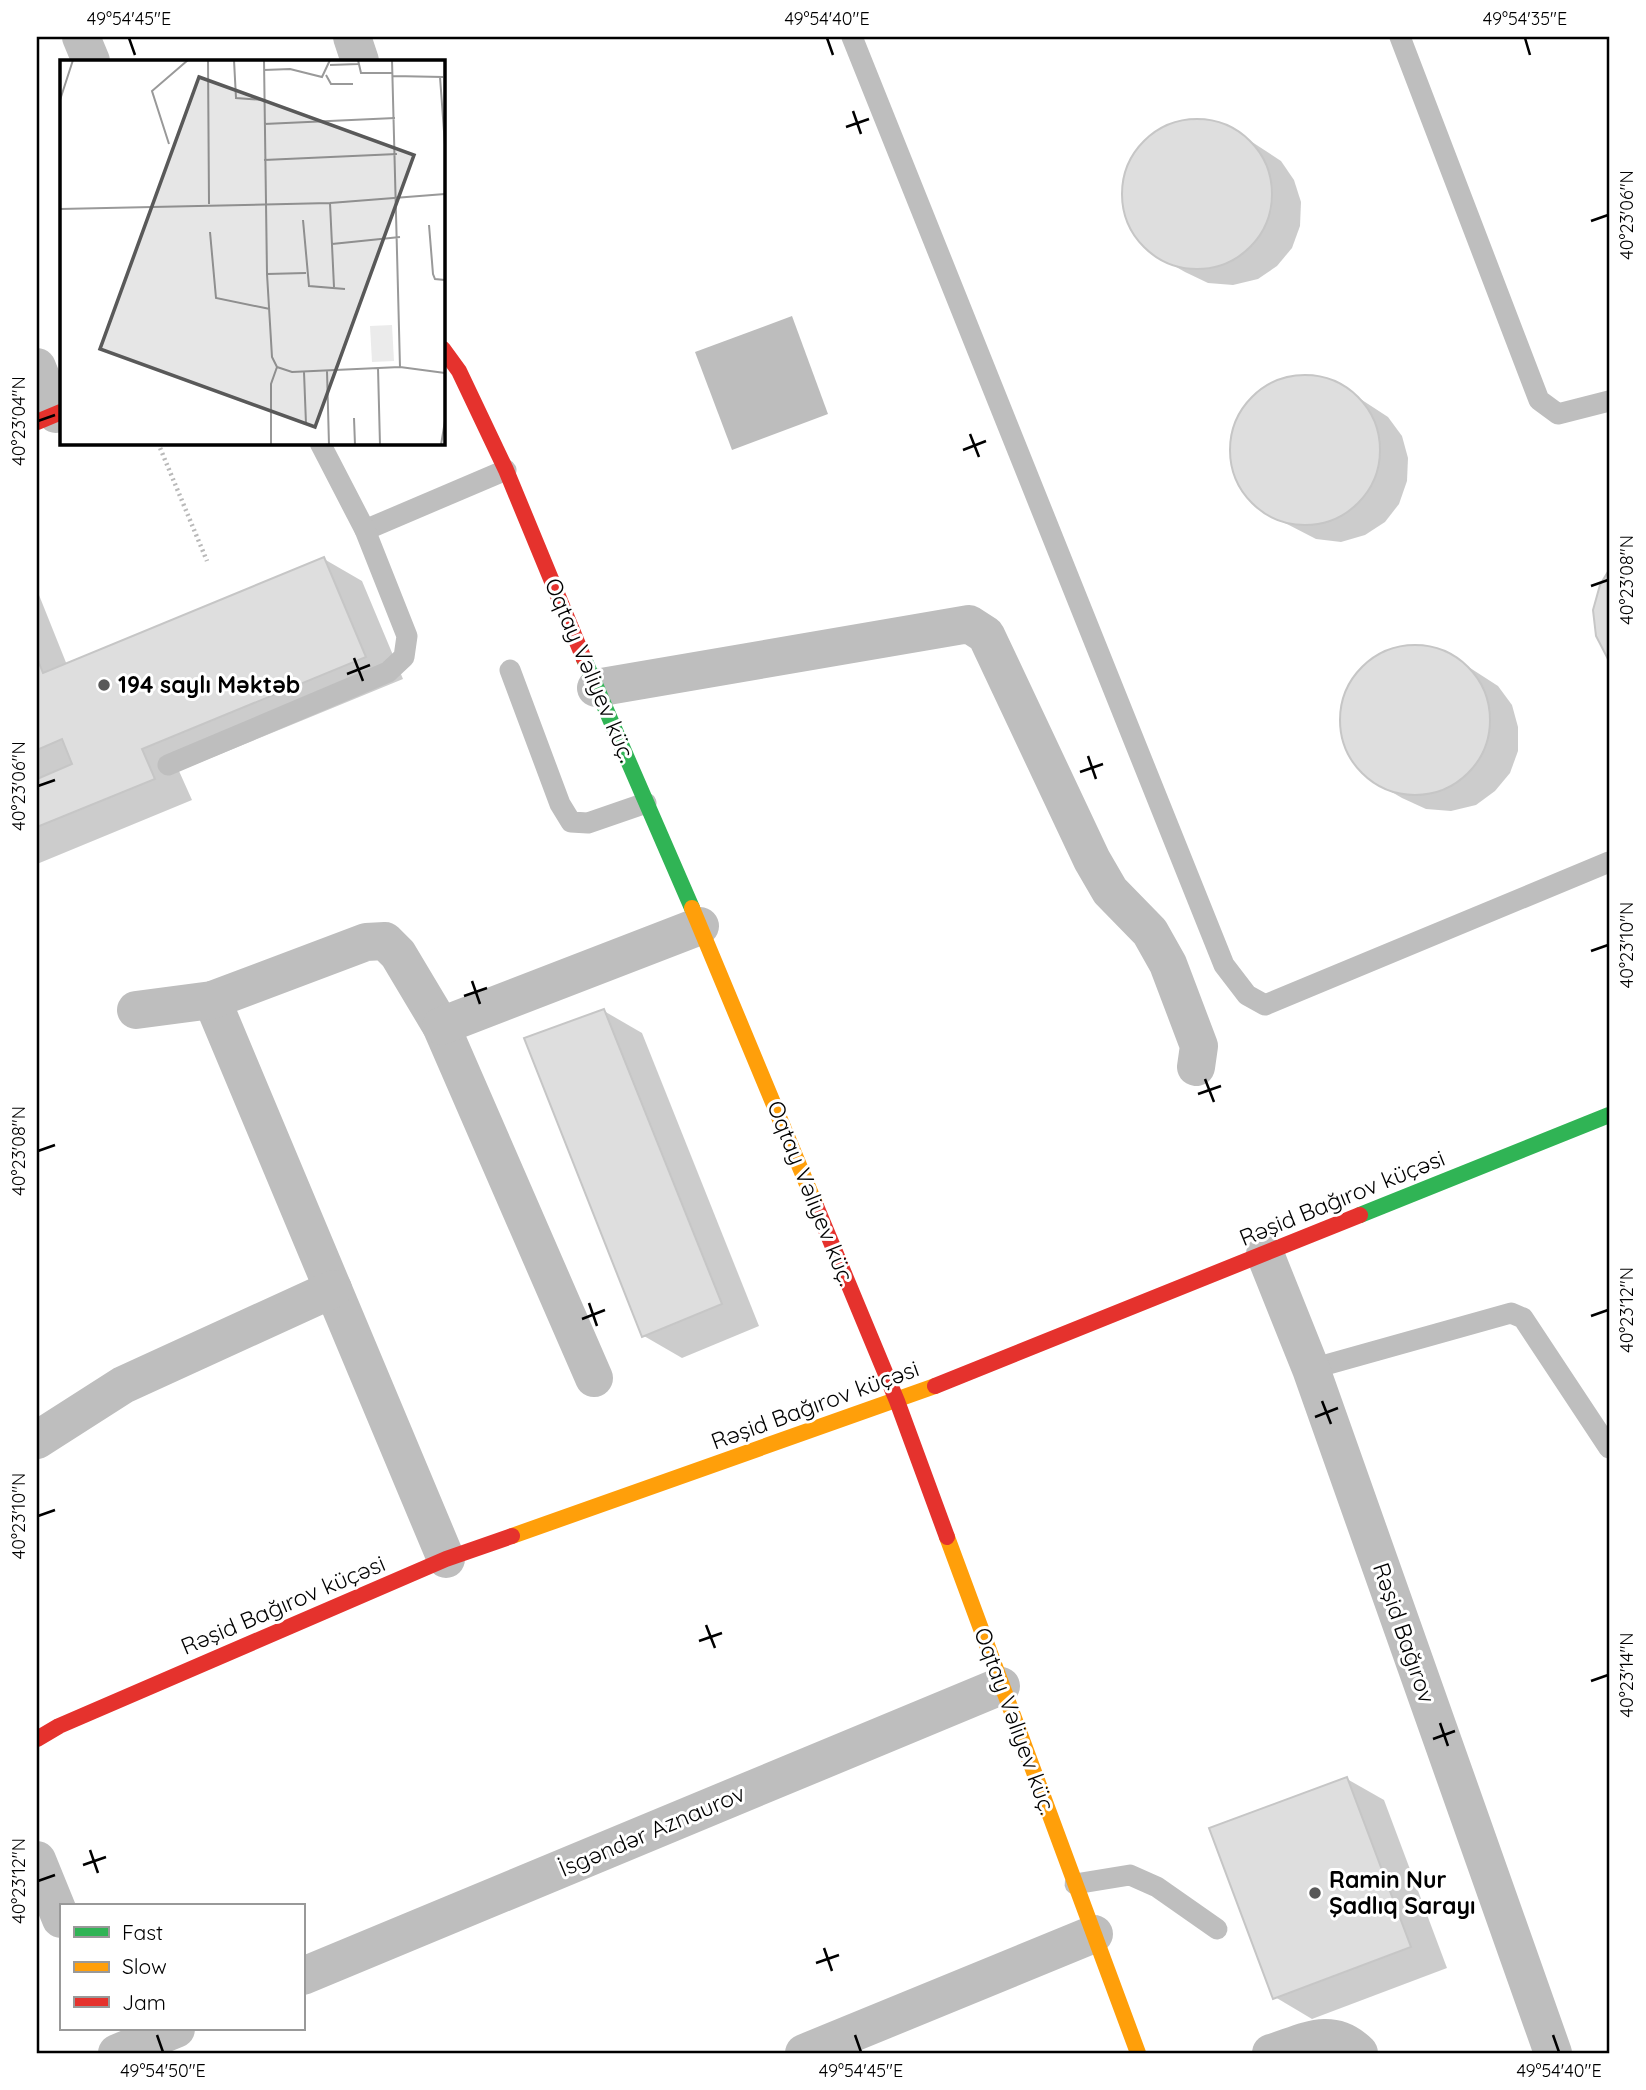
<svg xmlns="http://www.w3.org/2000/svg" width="1646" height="2090" viewBox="0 0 1646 2090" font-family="Quicksand,sans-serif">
	<rect width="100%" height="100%" fill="#fff"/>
	<path fill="#bdbdbd" d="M792 316 828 414 732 450 695 352Z"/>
	<g fill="#0003">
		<path d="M1186 121 1210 122 1232 129 1281 161 1294 180 1301 202 1300 226 1292 248 1277 266 1258 279 1233 285 1208 283 1185 272 1155 255 1137 237 1126 214 1123 190 1129 165 1144 144 1164 129Z"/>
		<path d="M1317 377 1339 385 1388 417 1402 436 1408 458 1407 481 1399 504 1385 522 1365 535 1341 542 1316 539 1262 511 1244 493 1233 470 1231 446 1237 421 1251 400 1271 385 1294 378Z"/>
		<path d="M324 559 362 581 403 679 179 771 192 800 37 864V590L67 665Z"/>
		<path d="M1404 647H1428L1450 655 1498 686 1512 705 1518 727V751L1510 773 1495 791 1476 805 1451 811 1426 809 1402 798 1373 781 1354 763 1344 740 1341 715 1347 690 1361 669 1382 654Z"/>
		<path d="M604 1011 642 1033 759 1326 682 1358 644 1336Z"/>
		<path d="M1347 1779 1384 1800 1447 1968 1312 2019 1275 1997Z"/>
	</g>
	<g fill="#dedede" stroke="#c6c6c6" stroke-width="2">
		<circle cx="1197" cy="194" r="75"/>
		<circle cx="1305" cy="450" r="75"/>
		<path d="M324 557 366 657 142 749 155 779 37 827V779L72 764 62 739 37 750V658L43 673Z"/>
		<path d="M1609 570V661L1596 636 1593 610 1600 585Z"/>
		<circle cx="1415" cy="720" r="75"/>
		<path d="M604 1009 722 1304 642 1337 524 1038Z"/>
		<path d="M1347 1777 1411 1947 1273 1999 1209 1828Z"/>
	</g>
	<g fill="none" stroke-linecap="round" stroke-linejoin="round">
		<path stroke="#b9b9b9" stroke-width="4.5" stroke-dasharray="2 3.5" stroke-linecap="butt" d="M158 443 207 561"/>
		<g stroke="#bebebe" stroke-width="21">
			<path d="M852 37 1224 965 1247 995 1265 1005 1609 862"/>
			<path d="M1400 37 1539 400 1558 414 1609 401"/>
			<path d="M365 530 506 470"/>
			<path d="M510 670 560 804 571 822 588 823 646 803"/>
			<path d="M168 765 388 672 404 657 407 636 365 530 320 443"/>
			<path d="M1311 1369 1511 1313 1523 1318 1609 1448"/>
			<path d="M1075 1884 1130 1875 1157 1887 1217 1929"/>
		</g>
		<g stroke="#bebebe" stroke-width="38">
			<path d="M81 37 91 61"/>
			<path d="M352 37 360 61"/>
			<path d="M37 367 56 414"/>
			<path d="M596 688 969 624 986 635 1092 860 1110 891 1150 932 1168 964 1199 1046 1196 1067"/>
			<path d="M212 1000 446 1559"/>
			<path d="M136 1010 212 1000 366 942 385 941 398 954 441 1026 594 1378"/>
			<path d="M441 1026 700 926"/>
			<path d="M1265 1254 1311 1369 1553 2053"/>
			<path d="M37 1440 123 1385 333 1289"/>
			<path d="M37 1860 61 1919"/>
			<path d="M303 1976 1001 1686"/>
			<path d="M117 2053 176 2029"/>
			<path d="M804 2053 1094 1934"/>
			<path d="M1271 2053C1304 2043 1331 2025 1359 2053"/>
		</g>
		<g stroke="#30b455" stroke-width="16">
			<path d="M584 659 692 908"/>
			<path d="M1360 1215 1609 1115"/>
		</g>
		<g stroke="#ff9f0a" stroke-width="16">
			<path d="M692 908 816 1206"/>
			<path d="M512 1536 935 1386"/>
			<path d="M947 1537 1138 2053"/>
		</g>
		<g stroke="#e5322d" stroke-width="16">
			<path d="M443 349 459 371 506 470 584 659"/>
			<path d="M37 422 61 412"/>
			<path d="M816 1206 897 1401 947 1537"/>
			<path d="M935 1386 1360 1215"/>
			<path d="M37 1739 59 1726 446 1559 512 1536"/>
		</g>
	</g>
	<path fill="none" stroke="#000" stroke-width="2.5" d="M129 38 135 55M827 38 833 55M1525 38 1530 55M853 111 861 134M846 127 869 119M1591 221 1608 215M38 421 55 415M970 434 979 457M963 450 986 441M1591 586 1608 580M354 658 363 681M347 674 370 665M1088 756 1096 779M1080 772 1103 764M38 786 55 780M1591 951 1608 945M472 981 480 1004M464 996 487 988M1205 1079 1214 1102M1198 1094 1221 1086M38 1151 55 1145M589 1303 597 1326M1591 1316 1608 1310M582 1319 605 1310M1322 1401 1331 1424M1315 1417 1338 1408M38 1516 55 1510M706 1625 715 1648M699 1641 722 1633M1591 1681 1608 1675M1440 1723 1448 1746M1433 1739 1455 1731M90 1850 98 1873M83 1865 106 1857M38 1881 55 1875M824 1948 832 1971M816 1963 839 1955M157 2035 163 2052M855 2035 861 2052M1553 2035 1559 2052"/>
	<g fill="#595959" stroke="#fff" stroke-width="2.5">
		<circle cx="104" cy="685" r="7"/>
		<circle cx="1315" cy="1893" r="7"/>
	</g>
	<g text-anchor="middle" stroke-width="6" stroke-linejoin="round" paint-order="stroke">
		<g font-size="23" fill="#000" stroke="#fff">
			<text transform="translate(590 670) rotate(67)" y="8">Oqtay Vəliyev küç.</text>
			<text transform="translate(811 1193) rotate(68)" y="8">Oqtay Vəliyev küç.</text>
			<text transform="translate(1342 1198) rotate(-22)" y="8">Rəşid Bağırov küçəsi</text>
			<text transform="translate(815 1405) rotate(-20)" y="8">Rəşid Bağırov küçəsi</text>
			<text transform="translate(283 1605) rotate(-23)" y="8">Rəşid Bağırov küçəsi</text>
			<text transform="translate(1404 1633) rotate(71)" y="8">Rəşid Bağırov</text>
			<text transform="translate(1015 1721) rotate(70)" y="8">Oqtay Vəliyev küç.</text>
			<text transform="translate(652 1831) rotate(-23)" y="8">İsgəndər Aznaurov</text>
		</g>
		<g font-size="23" font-weight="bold" fill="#000" stroke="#fff" text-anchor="start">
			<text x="118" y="693">194 saylı Məktəb</text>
			<text x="1329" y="1888">Ramin Nur<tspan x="1329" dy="26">Şadlıq Sarayı</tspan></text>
		</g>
	</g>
	<g transform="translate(60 60)">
		<rect width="385" height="385" fill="#fff"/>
		<path d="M332 265 334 301 312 302 310 266Z" fill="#ebebeb"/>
		<path fill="none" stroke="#999" stroke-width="2" d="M148 0 149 144M174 0 176 38 204 40M204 0 207 214 212 297 217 307M298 0 301 13H333M332 0 340 307M270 5 298 4M204 10 230 9 262 17 270 0M266 15 271 24H293M333 16 383 17M380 17 385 85M0 40 13 0M204 64 335 58M109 84 92 31 128 0M204 100 337 94M270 143 274 227M0 149 270 143 385 134M243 160 249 226 285 229M369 165 373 214 375 219 385 220M150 172 156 238 210 249M272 184 340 177M207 214 246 213M217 307 232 312 340 307 385 313M318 308 320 385M267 311 269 385M244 312 246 364M294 358 295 385M211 385V324L217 307M381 385 385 361"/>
		<path fill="#595959" fill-opacity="0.15" stroke="#595959" stroke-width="3.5" d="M139 17 354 95 255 367 40 289Z"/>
		<rect width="385" height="385" fill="none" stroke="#000" stroke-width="3.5"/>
	</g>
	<rect width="1646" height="2090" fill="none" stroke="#ffffff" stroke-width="77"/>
	<rect x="60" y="1904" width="245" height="126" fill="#ffffff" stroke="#999999" stroke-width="2"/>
	<rect x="74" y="1927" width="35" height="10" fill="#30b455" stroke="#999999" stroke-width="2"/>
	<text x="122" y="1940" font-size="21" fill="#000000">Fast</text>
	<rect x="74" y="1962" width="35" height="10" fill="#ff9f0a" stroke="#999999" stroke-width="2"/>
	<text x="122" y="1974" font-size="21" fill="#000000">Slow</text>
	<rect x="74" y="1997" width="35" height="10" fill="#e5322d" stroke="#999999" stroke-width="2"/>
	<text x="122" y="2010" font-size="21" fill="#000000">Jam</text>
	<rect x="38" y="38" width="1570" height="2014" fill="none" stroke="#000" stroke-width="2.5"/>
	<g font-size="18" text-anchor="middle" fill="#000">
		<text x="129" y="25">49°54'45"E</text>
		<text x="827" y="25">49°54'40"E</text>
		<text x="1525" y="25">49°54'35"E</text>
		<text transform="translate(1627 215) rotate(-90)" y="6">40°23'06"N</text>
		<text transform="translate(19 421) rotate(-90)" y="6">40°23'04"N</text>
		<text transform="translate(1627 580) rotate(-90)" y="6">40°23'08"N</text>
		<text transform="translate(19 786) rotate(-90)" y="6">40°23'06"N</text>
		<text transform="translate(1627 945) rotate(-90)" y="6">40°23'10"N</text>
		<text transform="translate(19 1151) rotate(-90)" y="6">40°23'08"N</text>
		<text transform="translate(1627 1310) rotate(-90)" y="6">40°23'12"N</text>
		<text transform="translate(19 1516) rotate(-90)" y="6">40°23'10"N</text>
		<text transform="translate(1627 1675) rotate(-90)" y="6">40°23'14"N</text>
		<text transform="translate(19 1881) rotate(-90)" y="6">40°23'12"N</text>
		<text x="163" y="2077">49°54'50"E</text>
		<text x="861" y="2077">49°54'45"E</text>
		<text x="1559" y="2077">49°54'40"E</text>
	</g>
</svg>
